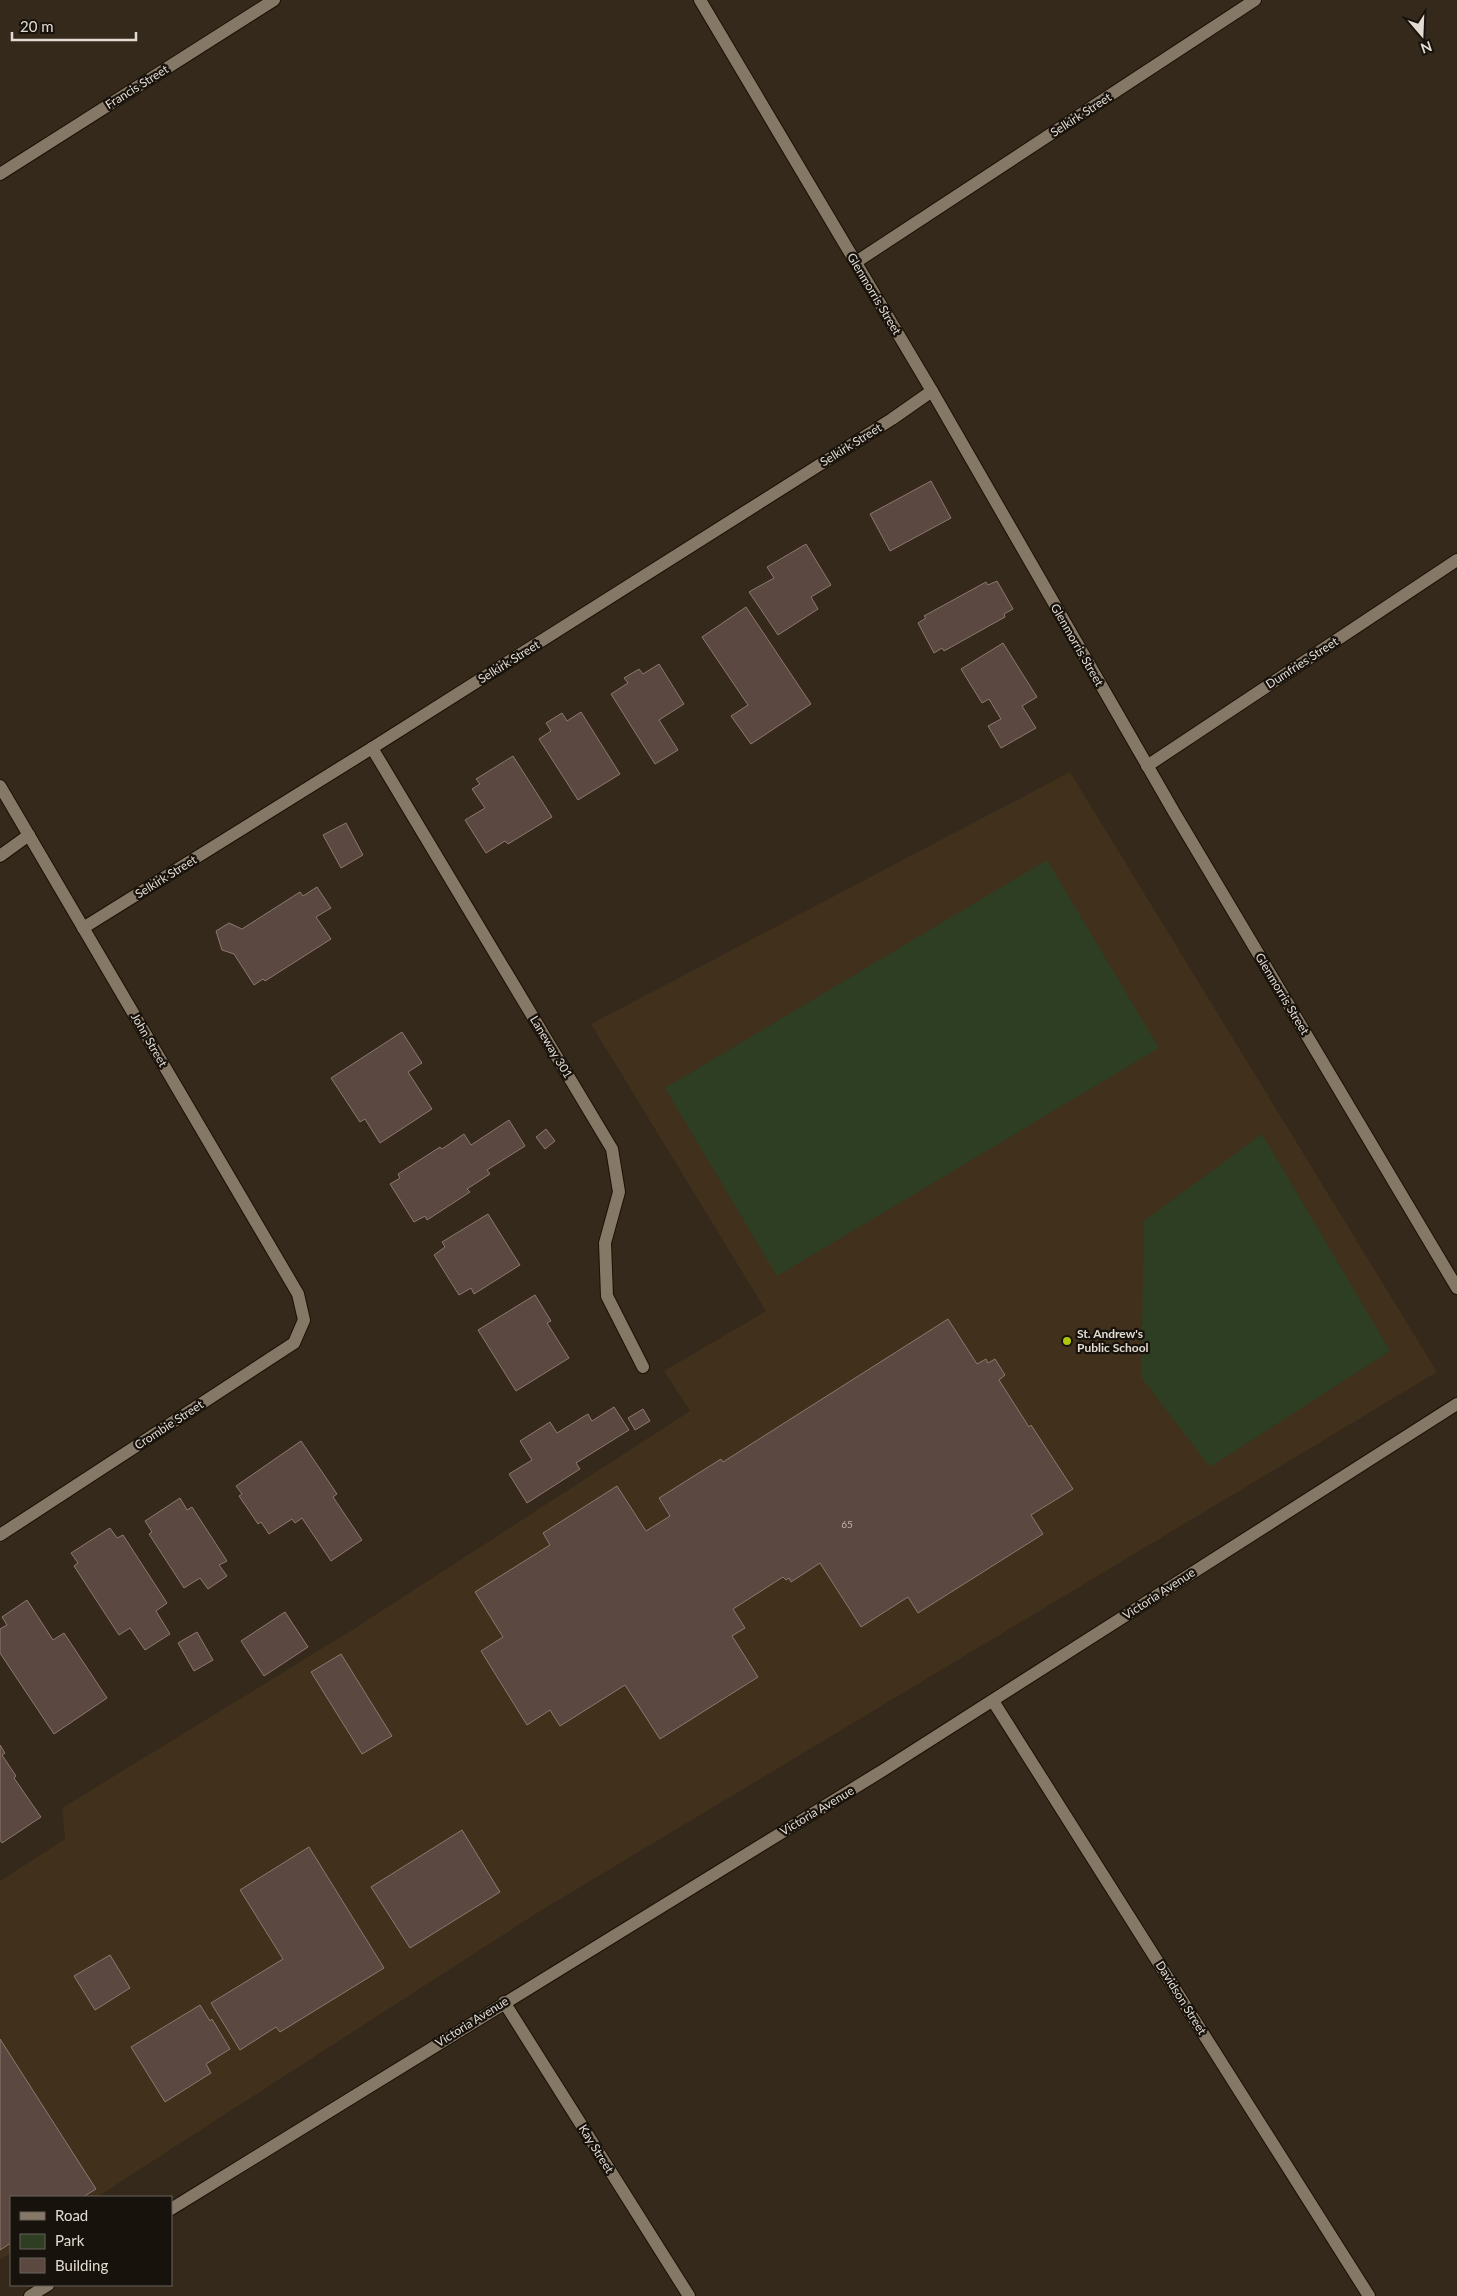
<svg xmlns="http://www.w3.org/2000/svg" width="1457" height="2296" viewBox="0 0 1457 2296" font-family="Lato,sans-serif">
	<rect width="100%" height="100%" fill="#34291a"/>
	<path fill="#40301c" d="M1070 772 1437 1372 537 1913 97 2197H11V2253L0 2260V1881L65 1839 62 1808 352 1630 690 1411 664 1371 766 1311 591 1024Z"/>
	<g fill="#2e3e23">
		<path d="M1047 860 1159 1048 777 1276 665 1088Z"/>
		<path d="M1262 1134 1390 1351 1210 1467 1141 1377 1144 1221Z"/>
	</g>
	<g fill="#5b4840" stroke="#8d786f">
		<path d="M931 481 951 518 890 551 870 514Z"/>
		<path d="M806 544 831 585 811 597 818 609 778 635 749 592 774 578 767 567Z"/>
		<path d="M997 581 1013 609 1004 614 1005 617 944 651 942 648 934 653 918 623 926 618 924 616 986 582 988 585Z"/>
		<path d="M746 607 811 704 751 744 731 716 748 705 702 637Z"/>
		<path d="M1003 643 1037 697 1022 706 1036 728 1001 748 988 726 1001 719 989 699 982 703 961 669Z"/>
		<path d="M659 664 684 704 659 720 678 750 655 764 611 694 628 683 624 678 639 669 643 674Z"/>
		<path d="M581 712 620 774 578 800 539 739 551 731 546 723 562 713 567 721Z"/>
		<path d="M513 756 552 817 508 844 505 841 486 853 465 820 485 808 472 789 480 784 476 779Z"/>
		<path d="M346 823 363 855 341 868 323 835Z"/>
		<path d="M317 887 331 908 316 917 331 939 265 981 263 979 254 985 234 954 222 950 216 931 229 923 242 929 300 892 303 896Z"/>
		<path d="M402 1032 422 1063 408 1072 432 1109 380 1143 365 1119 360 1122 331 1078Z"/>
		<path d="M509 1120 525 1146 487 1170 490 1174 467 1189 470 1192 427 1220 425 1216 414 1222 390 1184 400 1178 398 1174 440 1147 442 1149 464 1134 471 1145Z"/>
		<path d="M546 1129 555 1141 545 1149 536 1137Z"/>
		<path d="M488 1214 520 1265 474 1294 471 1288 459 1295 434 1255 445 1247 442 1242Z"/>
		<path d="M535 1295 551 1321 547 1323 569 1358 516 1391 478 1330Z"/>
		<path d="M948 1319 977 1364 986 1359 988 1363 995 1359 1005 1375 999 1380 1029 1427 1031 1425 1073 1489 1031 1515 1043 1534 918 1613 908 1597 861 1627 820 1563 791 1582 789 1578 786 1580 783 1577 733 1609 745 1628 732 1636 758 1677 660 1739 625 1685 560 1726 550 1710 527 1725 481 1651 503 1637 475 1592 550 1545 543 1533 617 1486 646 1531 670 1516 659 1498 721 1459 723 1462Z"/>
		<path d="M614 1407 629 1430 576 1463 580 1469 527 1503 509 1474 532 1460 520 1441 550 1422 557 1433 588 1414 592 1421Z"/>
		<path d="M643 1409 650 1421 635 1430 628 1418Z"/>
		<path d="M301 1441 337 1494 333 1497 362 1540 331 1561 302 1518 295 1523 292 1519 269 1534 261 1522 258 1524 239 1496 242 1494 236 1486Z"/>
		<path d="M180 1498 187 1510 192 1507 227 1561 219 1565 227 1576 208 1589 200 1578 184 1588 149 1534 152 1532 145 1521Z"/>
		<path d="M110 1528 117 1538 123 1535 167 1603 156 1611 170 1634 145 1650 130 1628 119 1635 74 1566 78 1563 71 1553Z"/>
		<path d="M27 1600 53 1640 64 1633 107 1698 54 1734 0 1653V1629L7 1625 2 1617Z"/>
		<path d="M285 1612 308 1647 264 1676 241 1641Z"/>
		<path d="M197 1632 213 1660 194 1671 178 1643Z"/>
		<path d="M341 1654 392 1736 362 1754 311 1672Z"/>
		<path d="M0 1745 5 1753 2 1755 16 1776 14 1778 41 1817 2 1843 0 1840Z"/>
		<path d="M462 1830 500 1892 410 1948 371 1887Z"/>
		<path d="M309 1847 384 1968 280 2032 276 2027 240 2050 211 2003 283 1959 240 1890Z"/>
		<path d="M110 1955 130 1988 95 2010 74 1976Z"/>
		<path d="M200 2005 210 2021 212 2019 230 2049 206 2064 211 2073 165 2102 131 2047Z"/>
		<path d="M0 2039 96 2189 83 2197H11V2243L0 2250Z"/>
	</g>
	<g fill="none" stroke-linecap="round" stroke-linejoin="round">
		<g stroke="#1b1104" stroke-width="14">
			<path id="service" d="M372 748 612 1149 619 1192 605 1243 607 1296 643 1367"/>
		</g>
		<g stroke="#1b1104" stroke-width="14">
			<g id="minor">
				<path d="M0 174 274 0"/>
				<path d="M856 262 1255 0"/>
				<path d="M1147 766 1457 560"/>
				<path d="M0 786 298 1294 304 1320 294 1343 0 1535"/>
				<path d="M0 856 29 835"/>
				<path d="M83 928 372 748 892 419 932 391"/>
				<path d="M993 1701 1369 2296"/>
				<path d="M504 2002 689 2296"/>
				<path d="M171 2209 885 1769 1457 1404"/>
				<path d="M30 2296 48 2285"/>
			</g>
		</g>
		<g stroke="#1b1104" stroke-width="14">
			<path id="tertiary" d="M700 0 932 391 1174 812 1457 1288"/>
		</g>
		<use href="#service" stroke="#857867" stroke-width="12"/>
		<use href="#minor" stroke="#857867" stroke-width="12"/>
		<use href="#tertiary" stroke="#857867" stroke-width="12"/>
	</g>
	<circle fill="#aec509" stroke="#17120c" stroke-width="2" cx="1067" cy="1341" r="5"/>
	<g text-anchor="middle" stroke-width="4.5" stroke-linejoin="round" paint-order="stroke">
		<g font-size="10" fill="#c0b6ae">
			<text x="847" y="1528">65</text>
		</g>
		<g font-size="12" fill="#e2dbd2" stroke="#17120c">
			<text transform="translate(137 87) rotate(-32)" y="4">Francis Street</text>
			<text transform="translate(1081 115) rotate(-33)" y="4">Selkirk Street</text>
			<text transform="translate(874 294) rotate(59)" y="4">Glenmorris Street</text>
			<text transform="translate(851 445) rotate(-32)" y="4">Selkirk Street</text>
			<text transform="translate(1077 645) rotate(60)" y="4">Glenmorris Street</text>
			<text transform="translate(509 662) rotate(-32)" y="4">Selkirk Street</text>
			<text transform="translate(1302 663) rotate(-33)" y="4">Dumfries Street</text>
			<text transform="translate(166 877) rotate(-32)" y="4">Selkirk Street</text>
			<text transform="translate(1282 994) rotate(59)" y="4">Glenmorris Street</text>
			<text transform="translate(149 1040) rotate(60)" y="4">John Street</text>
			<text transform="translate(551 1047) rotate(59)" y="4">Laneway 301</text>
			<text transform="translate(169 1425) rotate(-33)" y="4">Crombie Street</text>
			<text transform="translate(1159 1594) rotate(-33)" y="4">Victoria Avenue</text>
			<text transform="translate(817 1811) rotate(-31)" y="4">Victoria Avenue</text>
			<text transform="translate(1181 1998) rotate(58)" y="4">Davidson Street</text>
			<text transform="translate(472 2022) rotate(-32)" y="4">Victoria Avenue</text>
			<text transform="translate(596 2149) rotate(58)" y="4">Kay Street</text>
		</g>
		<g font-size="12" font-weight="bold" fill="#e2dbd2" stroke="#17120c" text-anchor="start">
			<text x="1077" y="1338">St. Andrew's<tspan x="1077" dy="14">Public School</tspan></text>
		</g>
	</g>
	<rect x="10" y="2196" width="162" height="90" fill="#17120c" stroke="#68625b"/>
	<rect x="20" y="2212" width="25" height="8" fill="#857867" stroke="#68625b"/>
	<text x="55" y="2221" font-size="15" fill="#e2dbd2">Road</text>
	<rect x="20" y="2234" width="25" height="15" fill="#2e3e23" stroke="#68625b"/>
	<text x="55" y="2246" font-size="15" fill="#e2dbd2">Park</text>
	<rect x="20" y="2258" width="25" height="15" fill="#5b4840" stroke="#68625b"/>
	<text x="55" y="2271" font-size="15" fill="#e2dbd2">Building</text>
	<g transform="translate(1422 35) rotate(161)" stroke="#17120c" stroke-width="4" paint-order="stroke">
	<path d="M0-4L9 19L0 12L-9 19Z" fill="#e2dbd2"/>
	<text y="-8" font-size="14" font-weight="bold" text-anchor="middle" fill="#e2dbd2">N</text>
	</g>
	<path d="M12 32v8h124v-8" fill="none" stroke="#e2dbd2" stroke-width="2.5"/>
	<text x="20" y="32" font-size="15" fill="#e2dbd2" stroke="#17120c" stroke-width="4" paint-order="stroke">20 m</text>
</svg>
